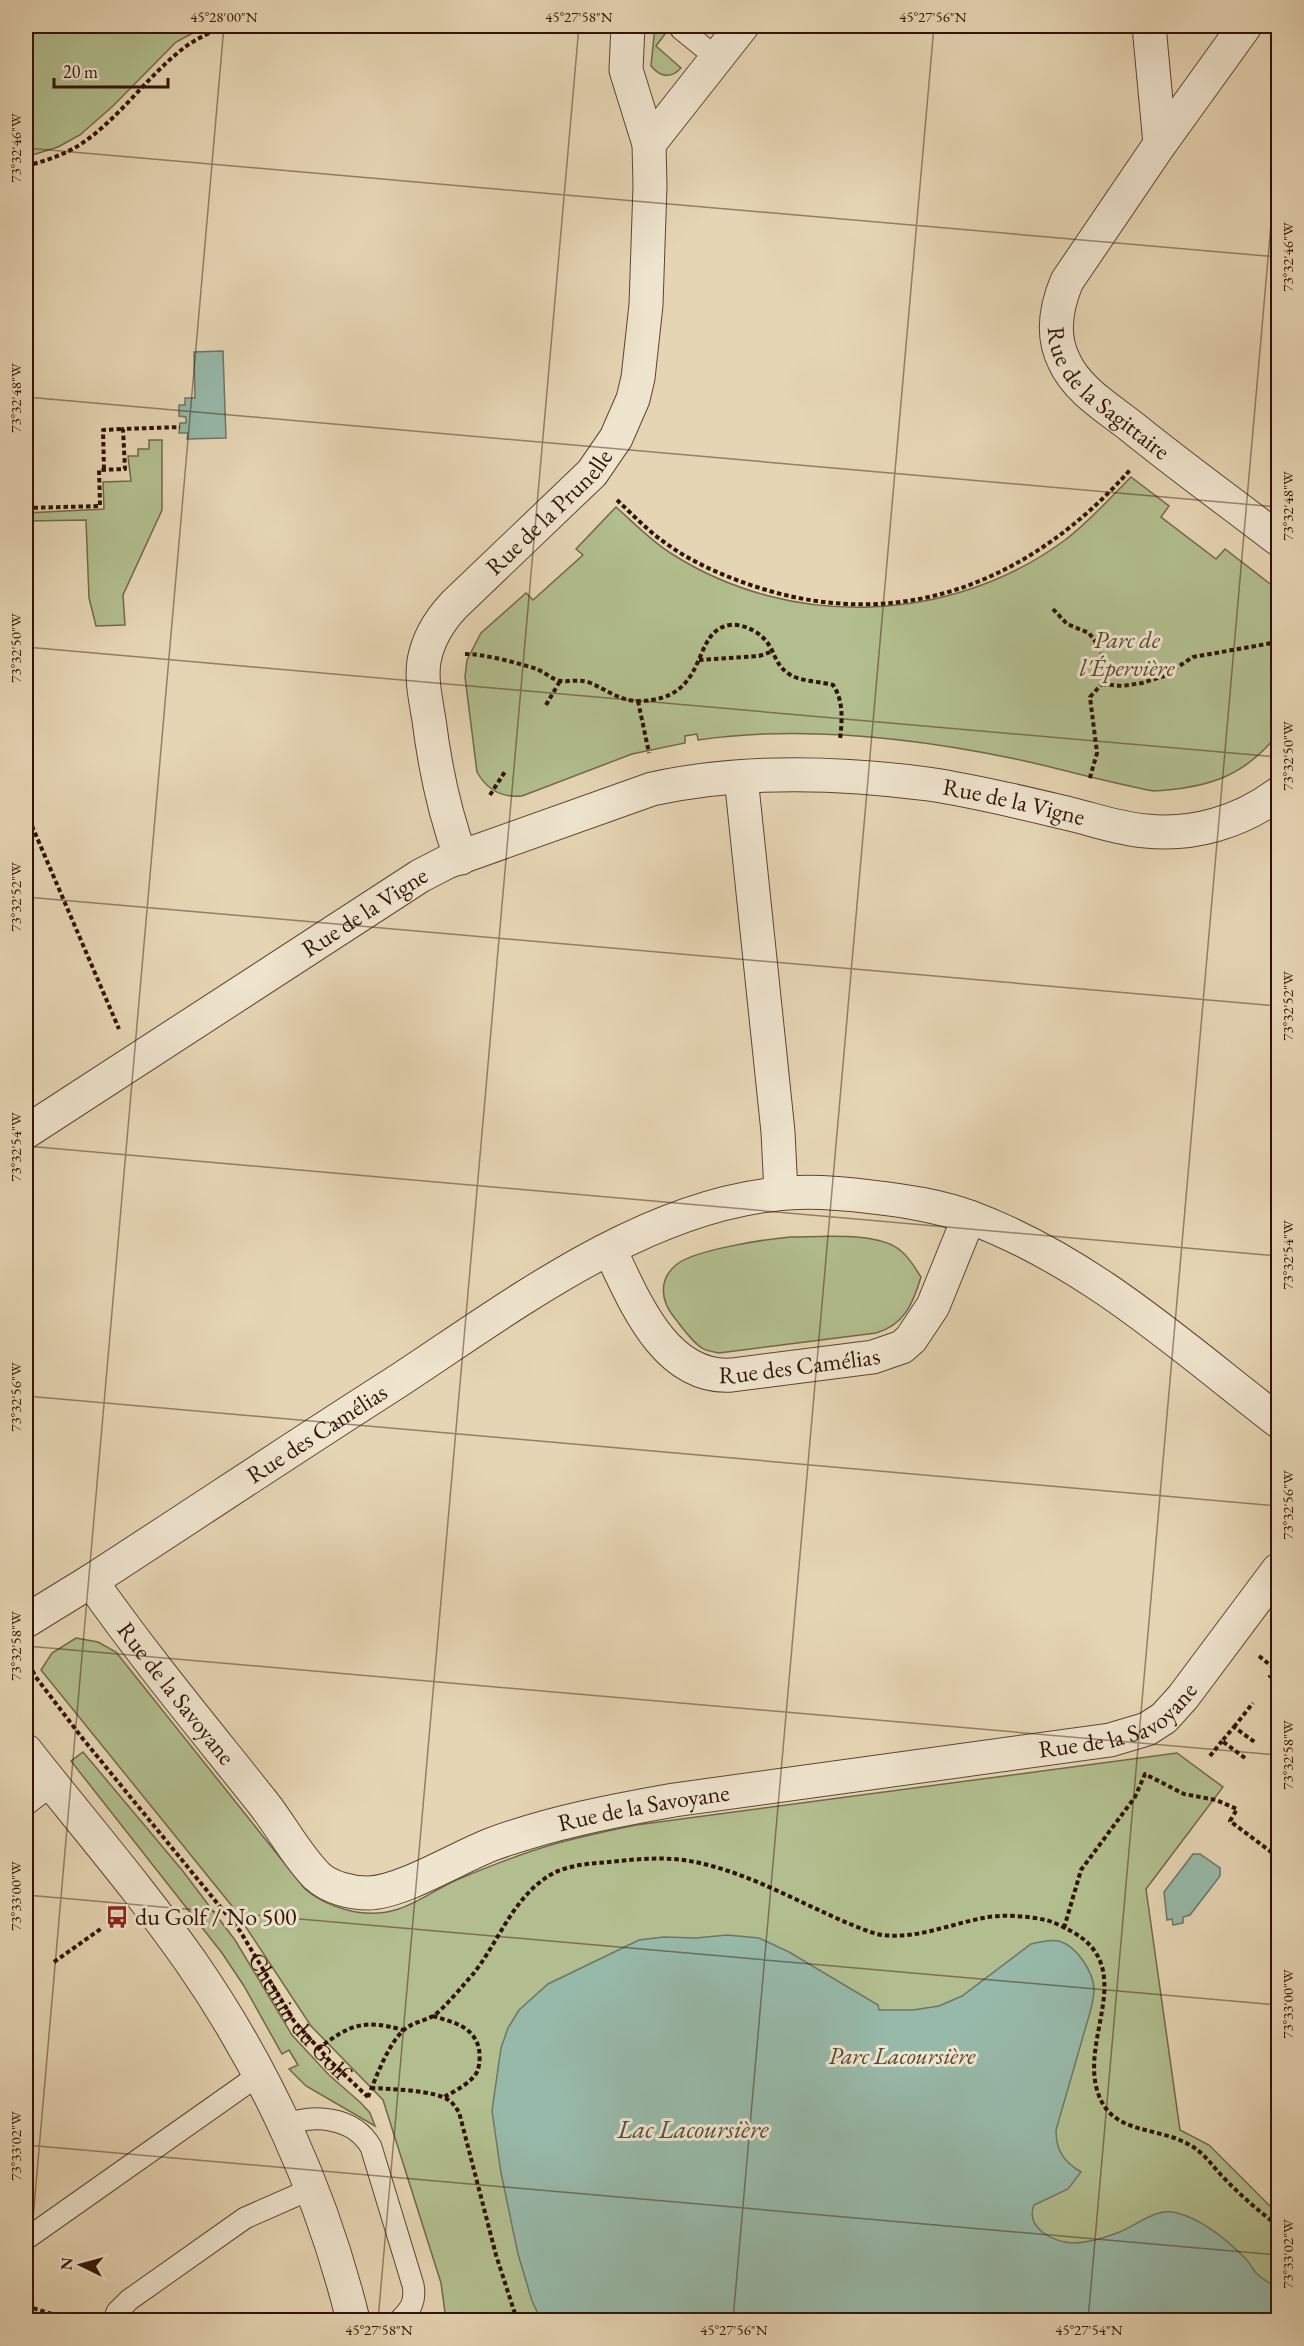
<svg xmlns="http://www.w3.org/2000/svg" width="1304" height="2346" viewBox="0 0 1304 2346" font-family="'EB Garamond',serif">
	<rect width="100%" height="100%" fill="#e6d5b4"/>
	<filter id="stains"><feTurbulence type="fractalNoise" baseFrequency=".00333" numOctaves="4"/><feColorMatrix values="0 0 0 0 .2 0 0 0 0 .09 0 0 0 0 .02 0 0 0 .5 -.17"/></filter>
	<radialGradient id="worn" r=".72"><stop offset=".6" stop-color="#630" stop-opacity="0"/><stop offset="1" stop-color="#630" stop-opacity=".3"/></radialGradient>
	<g fill="#b2be8f" stroke="#72684a" stroke-width="1.5">
		<path d="M26 26H206L176 42 113 106 80 135 58 147 26 157Z"/>
		<path d="M655 26H671L656 46 681 68C671 79 660 77 651 66Z"/>
		<path d="M149 440H162V510L123 595 125 625 96 626 89 598 86 520 26 521V513L104 509 103 482 131 481 128 456H138V449H149Z"/>
		<path d="M1131 477 1169 506 1161 517 1216 559 1225 549 1278 590V734C1244 777 1207 788 1154 791 1105 782 1059 768 1011 758 909 737 801 725 698 740L697 734 685 736V743L632 754 522 796C501 798 487 790 477 772L465 677 467 660 481 633 526 593 533 600 583 555 576 549 616 507C634 523 651 541 672 554 791 630 952 624 1065 540 1089 522 1110 498 1131 477Z"/>
		<path d="M791 1237C819 1237 879 1231 901 1251 910 1258 915 1268 921 1277 913 1304 904 1325 876 1333L719 1353C714 1352 706 1351 702 1348 691 1341 682 1327 674 1317 661 1301 658 1280 676 1265 693 1250 766 1239 791 1237Z"/>
		<path d="M76 1638 98 1642 116 1652 305 1889C327 1908 365 1919 395 1910 418 1904 438 1887 461 1878 490 1866 520 1854 551 1845 579 1837 608 1831 636 1825L1177 1753 1223 1787 1146 1889 1180 2130 1209 2145 1278 2214V2320H446L441 2283 383 2100 311 2026 232 1906 41 1670 52 1653Z"/>
		<path d="M83 1752 182 1870 235 1940 292 2035 329 2075 361 2103 370 2113 375 2126 306 2086 289 2069 298 2065 289 2050 282 2054 244 1986 222 1953 71 1761Z"/>
	</g>
	<g fill="#97b9a9" stroke="#6e7767" stroke-width="1.5">
		<path d="M223 351 226 438 187 439 188 433H179L180 423H186V417L179 416V405H185V398H195L194 352Z"/>
		<path d="M1193 1854H1200L1220 1868V1876L1190 1915 1183 1917V1923L1173 1925 1172 1919 1167 1920 1164 1892Z"/>
		<path d="M727 1935 759 1938 789 1952 878 2005 879 2010H913L939 2006 962 1996 1031 1944C1039 1942 1051 1939 1059 1941 1077 1946 1094 1973 1094 1990 1094 1996 1092 2003 1091 2009L1056 2130C1056 2151 1064 2162 1081 2172L1068 2189 1034 2205C1025 2228 1053 2242 1073 2243 1087 2243 1104 2238 1117 2233 1137 2226 1155 2207 1177 2213 1201 2219 1227 2240 1245 2258 1249 2262 1252 2268 1256 2273 1262 2279 1271 2284 1278 2288V2318L1274 2320H541L532 2301 518 2254 501 2173 492 2111 501 2048 508 2028 519 2010 548 1984 639 1940 664 1937 696 1938Z"/>
	</g>
	<g fill="none" stroke-linecap="round" stroke-linejoin="round">
		<g stroke="#5e4430" stroke-width="23">
			<g id="service">
				<path d="M681 29 718 59"/>
				<path d="M26 1805 52 1785"/>
				<path d="M284 2126C313 2113 354 2117 371 2147L413 2285C416 2301 411 2309 400 2320"/>
				<path d="M26 2239 260 2074"/>
				<path d="M114 2320 117 2312 129 2300 245 2218 311 2189"/>
			</g>
		</g>
		<g stroke="#5e4430" stroke-width="35">
			<g id="minor">
				<path d="M1149 26 1160 144"/>
				<path id="s2" d="M1245 26 1160 144 1067 281C1056 307 1051 335 1064 361 1077 390 1108 408 1132 427 1180 466 1230 502 1278 539"/>
				<path d="M649 144 742 26"/>
				<path d="M741 777 778 1132 781 1193"/>
				<path id="s3" d="M461 858C444 812 435 768 429 720 426 701 421 680 424 661 428 639 439 621 454 605L592 473 616 438 633 399 638 378 646 305 650 186 649 144 626 70 628 26"/>
				<path id="s4" d="M26 1132 420 876 447 862 652 789C743 769 837 772 928 784 976 791 1024 803 1070 814 1095 820 1120 829 1146 831 1193 836 1240 822 1278 794"/>
				<path id="s5" d="M610 1250C634 1300 665 1380 732 1375L873 1357 902 1347 911 1339 933 1306 969 1217"/>
				<path id="s6" d="M91 1581C145 1658 205 1730 263 1803 282 1827 296 1855 317 1876 330 1888 351 1893 368 1893 400 1893 457 1858 490 1845 549 1823 612 1811 674 1800L1110 1740 1147 1729 1164 1718 1183 1697 1278 1570"/>
				<path id="s7" d="M26 1621 91 1581C193 1515 293 1448 395 1383 508 1309 639 1208 777 1194 808 1190 841 1193 872 1197 906 1201 940 1206 972 1218 1089 1262 1181 1346 1278 1421"/>
			</g>
		</g>
		<g stroke="#5e4430" stroke-width="35">
			<path id="tertiary" d="M26 1751C81 1821 140 1889 191 1962 266 2070 322 2193 353 2320"/>
		</g>
		<g stroke="#311304" stroke-width="4" stroke-dasharray="4.5 3" stroke-linecap="butt">
			<path d="M26 166C45 161 64 155 81 144 120 118 147 76 185 47 197 38 212 32 225 26"/>
			<path d="M104 469 103 430 123 429"/>
			<path d="M617 500C632 514 647 530 664 542 694 564 728 578 763 589 907 633 1033 579 1130 470"/>
			<path d="M26 508 100 506 99 470 125 469 123 429 180 427"/>
			<path d="M1053 609 1067 624 1089 633 1100 648 1103 660 1102 684 1090 697 1097 753 1089 781"/>
			<path d="M465 654C485 654 518 663 537 669 544 672 553 680 561 681 571 682 578 679 588 682 606 689 619 701 639 701 712 700 689 631 730 625 736 624 743 626 748 628 778 641 769 661 789 674 801 682 819 681 833 685 844 701 842 721 840 740"/>
			<path d="M699 660 759 656 773 651"/>
			<path d="M1102 684 1122 686 1142 683 1164 676 1193 657 1278 642"/>
			<path d="M638 701 649 753"/>
			<path d="M546 705 560 681"/>
			<path d="M490 795 506 770"/>
			<path d="M26 812 119 1029"/>
			<path d="M1259 1656 1275 1669"/>
			<path id="s1" d="M26 1657 35 1676 83 1739 240 1931 294 2021 330 2061 368 2097"/>
			<path d="M1278 1663 1270 1676 1278 1683"/>
			<path d="M1234 1727 1253 1703"/>
			<path d="M1210 1756 1222 1741"/>
			<path d="M1245 1758 1222 1741 1234 1727 1256 1743"/>
			<path d="M1064 1928 1081 1870 1135 1797 1145 1774 1184 1794 1216 1800 1237 1809 1230 1821 1278 1857"/>
			<path d="M54 1962 102 1928"/>
			<path d="M433 2016C452 2022 474 2026 479 2049 480 2056 480 2065 477 2072 471 2083 455 2091 444 2097"/>
			<path d="M318 2049C350 2024 364 2019 403 2030"/>
			<path d="M371 2088C390 2089 436 2090 450 2101 454 2104 456 2108 459 2112L496 2255 517 2320"/>
			<path d="M368 2097C376 2077 389 2042 405 2029 414 2022 424 2021 433 2016 443 2010 465 1983 474 1973 498 1942 511 1903 544 1879 563 1865 586 1864 609 1862 637 1859 667 1856 695 1862 759 1875 815 1913 876 1934 912 1941 947 1925 983 1918 1002 1914 1027 1916 1046 1920 1054 1922 1063 1927 1071 1931 1139 1968 1079 2038 1098 2093 1112 2135 1156 2126 1188 2144 1204 2152 1212 2166 1224 2178 1241 2196 1259 2211 1278 2226"/>
			<path d="M26 2306 72 2320"/>
		</g>
		<use href="#service" stroke="#efe4ce" stroke-width="21"/>
		<use href="#minor" stroke="#efe4ce" stroke-width="33"/>
		<use href="#tertiary" stroke="#efe4ce" stroke-width="33"/>
	</g>
	<path fill="none" stroke="#311304" stroke-width="1.5" stroke-opacity="0.45" d="M26 148 1278 257M26 397 1278 507M26 647 1278 757M26 897 1278 1006M26 1146 1278 1256M26 1396 1278 1506M26 1646 1278 1755M26 1895 1278 2005M26 2145 1278 2255M26 2299 224 26M378 2320 579 26M733 2320 934 26M1088 2320 1278 144"/>
	<defs>
		<g id="bus-bare" transform="scale(1.8)"><path d="M-5-6H5V4H4V6H2V4H-2V6H-4V4H-5ZM-3.5-4V0h7V-4ZM-3.5 1.2v1.5H-2V1.2ZM2 1.2v1.5H3.5V1.2Z" fill="#8f2418" stroke="#efe4ce" stroke-width="2.5" paint-order="stroke"/></g>
	</defs>
	<g fill-rule="evenodd">
		<use href="#bus-bare" x="117" y="1917"/>
	</g>
	<g text-anchor="middle" stroke-width="6" stroke-linejoin="round" paint-order="stroke">
		<g font-size="24" fill="#311304" stroke="#efe4ce">
			<text dy="8" stroke="none"><textPath href="#s2" startOffset="446">Rue de la Sagittaire</textPath></text>
			<text dy="8" stroke="none"><textPath href="#s3" startOffset="399">Rue de la Prunelle</textPath></text>
			<text dy="8" stroke="none"><textPath href="#s4" startOffset="1083">Rue de la Vigne</textPath></text>
			<text dy="8" stroke="none"><textPath href="#s4" startOffset="404">Rue de la Vigne</textPath></text>
			<text dy="8" stroke="none"><textPath href="#s5" startOffset="254">Rue des Camélias</textPath></text>
			<text dy="8" stroke="none"><textPath href="#s7" startOffset="346">Rue des Camélias</textPath></text>
			<text dy="8" stroke="none"><textPath href="#s6" startOffset="141">Rue de la Savoyane</textPath></text>
			<text dy="8" stroke="none"><textPath href="#s6" startOffset="1203">Rue de la Savoyane</textPath></text>
			<text dy="8" stroke="none"><textPath href="#s6" startOffset="717">Rue de la Savoyane</textPath></text>
			<text dy="8" stroke="none"><textPath href="#s1" startOffset="452">Chemin du Golf</textPath></text>
		</g>
		<g font-size="24" font-style="italic" fill="#58462e" stroke="#efe4ce">
			<text x="1127" y="648">Parc de<tspan x="1127" dy="28">l'Épervière</tspan></text>
			<text x="902" y="2064">Parc Lacoursière</text>
		</g>
		<g font-size="24" fill="#311304" stroke="#efe4ce" text-anchor="start">
			<text x="135" y="1925">du Golf / No 500</text>
		</g>
		<g font-size="26" font-style="italic" fill="#554d3e" stroke="#efe4ce">
			<text x="693" y="2138">Lac Lacoursière</text>
		</g>
	</g>
	<rect width="1304" height="2346" fill="none" stroke="#e6d5b4" stroke-width="66"/>
	<g transform="translate(81 2265) rotate(275)" stroke="#efe4ce" stroke-width="4.5" paint-order="stroke">
	<path d="M0-4.5L10 22L0 15L-10 22Z" fill="#311304"/>
	<text y="-9" font-size="16" font-weight="bold" text-anchor="middle" fill="#311304">N</text>
	</g>
	<path d="M54 78v9h114v-9" fill="none" stroke="#311304" stroke-width="3"/>
	<text x="63" y="78" font-size="18" fill="#311304" stroke="#efe4ce" stroke-width="4.5" paint-order="stroke">20 m</text>
	<rect x="33" y="33" width="1238" height="2280" fill="none" stroke="#311304" stroke-width="2"/>
	<g font-size="15" text-anchor="middle" fill="#311304">
		<text x="224" y="22">45°28'00"N</text>
		<text x="579" y="22">45°27'58"N</text>
		<text x="933" y="22">45°27'56"N</text>
		<text transform="translate(16 148) rotate(-90)" y="5">73°32'46"W</text>
		<text transform="translate(1288 257) rotate(-90)" y="5">73°32'46"W</text>
		<text transform="translate(16 398) rotate(-90)" y="5">73°32'48"W</text>
		<text transform="translate(1288 506) rotate(-90)" y="5">73°32'48"W</text>
		<text transform="translate(16 648) rotate(-90)" y="5">73°32'50"W</text>
		<text transform="translate(1288 756) rotate(-90)" y="5">73°32'50"W</text>
		<text transform="translate(16 897) rotate(-90)" y="5">73°32'52"W</text>
		<text transform="translate(1288 1006) rotate(-90)" y="5">73°32'52"W</text>
		<text transform="translate(16 1147) rotate(-90)" y="5">73°32'54"W</text>
		<text transform="translate(1288 1255) rotate(-90)" y="5">73°32'54"W</text>
		<text transform="translate(16 1397) rotate(-90)" y="5">73°32'56"W</text>
		<text transform="translate(1288 1505) rotate(-90)" y="5">73°32'56"W</text>
		<text transform="translate(16 1646) rotate(-90)" y="5">73°32'58"W</text>
		<text transform="translate(1288 1755) rotate(-90)" y="5">73°32'58"W</text>
		<text transform="translate(16 1896) rotate(-90)" y="5">73°33'00"W</text>
		<text transform="translate(1288 2004) rotate(-90)" y="5">73°33'00"W</text>
		<text transform="translate(16 2146) rotate(-90)" y="5">73°33'02"W</text>
		<text transform="translate(1288 2254) rotate(-90)" y="5">73°33'02"W</text>
		<text x="379" y="2335">45°27'58"N</text>
		<text x="734" y="2335">45°27'56"N</text>
		<text x="1089" y="2335">45°27'54"N</text>
	</g>
	<rect width="100%" height="100%" filter="url(#stains)"/>
	<rect width="100%" height="100%" fill="url(#worn)"/>
</svg>
